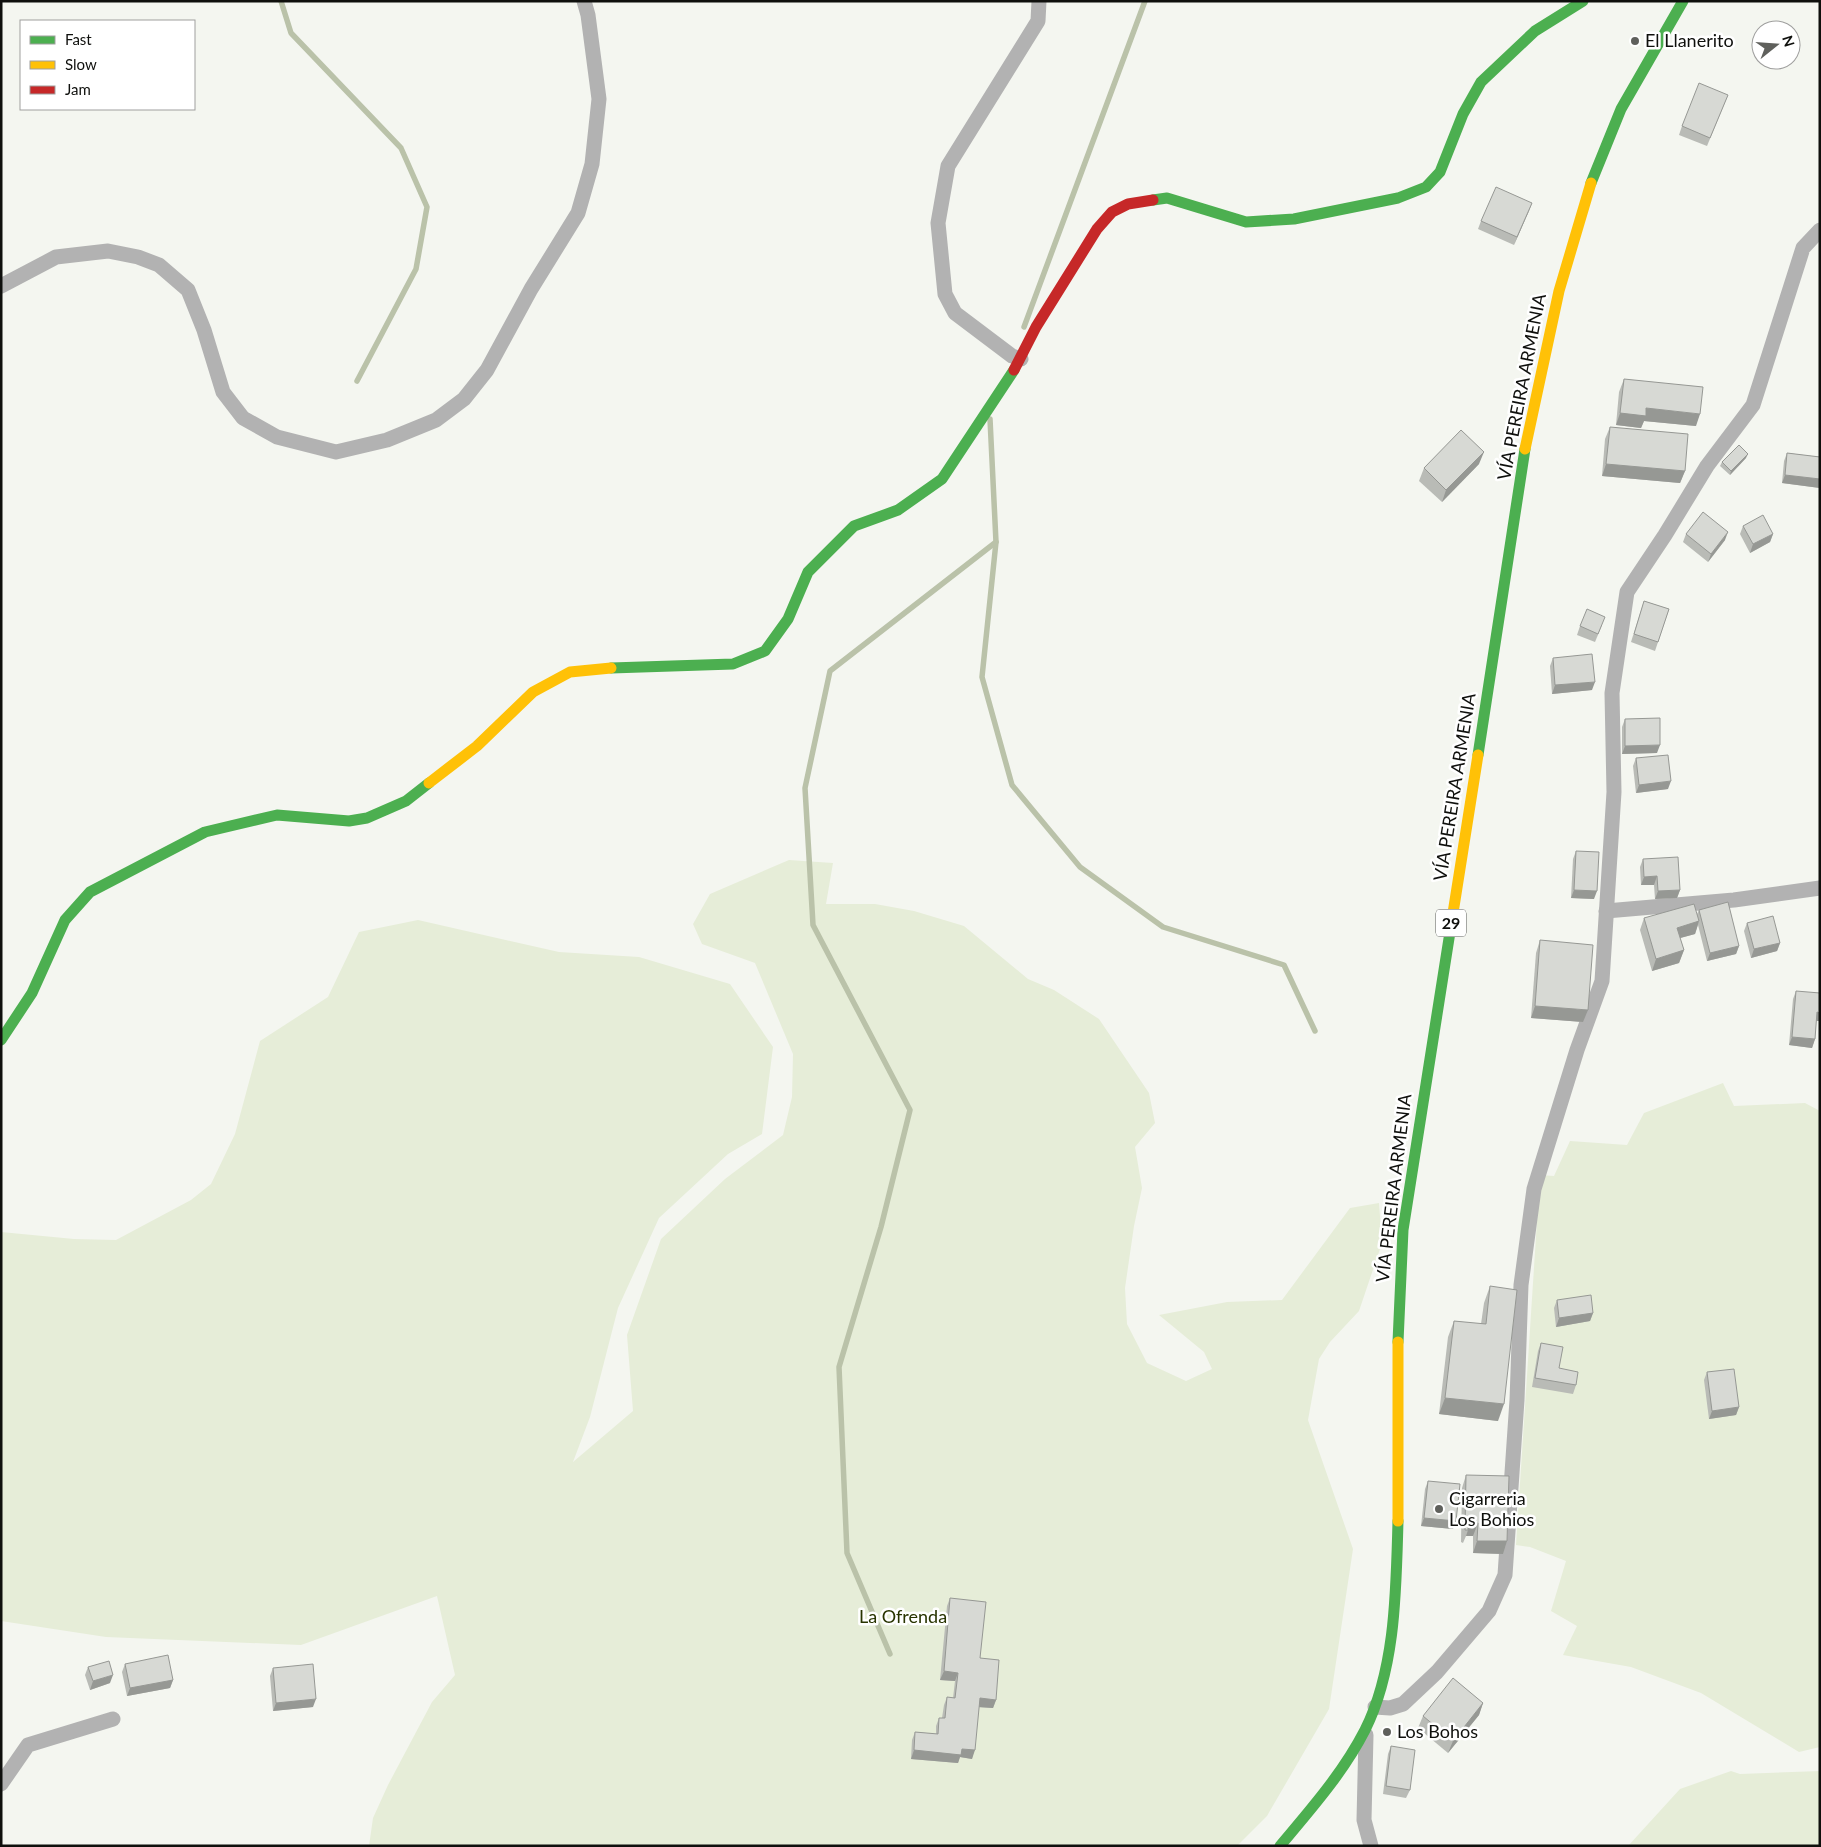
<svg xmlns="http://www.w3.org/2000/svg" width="1821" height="1847" viewBox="0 0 1821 1847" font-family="Lato,sans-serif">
	<rect width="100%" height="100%" fill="#f4f6f0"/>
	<g fill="#e6edd8">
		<path d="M789 860 833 863 826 904H875L914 911 964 926 1028 979 1054 990 1099 1019 1149 1093 1155 1123 1135 1147 1142 1188 1134 1226 1125 1288 1127 1324 1147 1363 1186 1381 1212 1369 1204 1352 1159 1315 1227 1302 1282 1300 1350 1208 1379 1203 1382 1243 1359 1311 1330 1342 1319 1359 1308 1420 1353 1549 1329 1709 1267 1816 1237 1846H369L373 1818 388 1785 432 1702 455 1675 437 1596 301 1645 106 1637 1 1621V1232L74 1239 116 1240 191 1200 211 1184 235 1134 260 1041 328 997 359 932 418 920 559 952 639 957 730 984 773 1047 762 1134 728 1154 659 1218 618 1308 590 1417 573 1462 633 1411 627 1335 661 1239 725 1179 783 1135 792 1097 793 1054 755 963 702 944 693 924 710 894Z"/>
		<path d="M1723 1083 1734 1106 1805 1103 1820 1111V1747L1799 1752 1701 1693 1631 1667 1563 1655 1577 1626 1551 1611 1566 1561 1530 1547 1516 1545 1540 1175 1554 1176 1570 1141 1627 1145 1644 1113Z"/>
		<path d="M1731 1771 1740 1774 1820 1771V1846H1628L1680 1789Z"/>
	</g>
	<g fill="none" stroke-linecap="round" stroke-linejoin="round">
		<g stroke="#bac2a9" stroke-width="5.5">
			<path d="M281 1 291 33 401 148 427 207 416 269 357 381"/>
			<path d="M1024 327 1145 1"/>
			<path d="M990 419 996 542 982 677 1012 785 1080 867 1163 927 1284 965 1315 1031"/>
			<path d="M890 1654 847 1553 839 1367 881 1227 910 1110 813 925 805 788 830 671 996 542"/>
		</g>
		<g stroke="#b2b2b2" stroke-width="15">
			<path d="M1 286 56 257 108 251 138 257 159 265 188 290 204 330 223 392 243 418 277 437 336 452 387 440 436 420 464 399 487 370 531 289 578 213 592 164 599 99 588 15 584 1"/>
			<path d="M1021 359 1012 356 955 313 945 294 938 223 948 166 1038 21 1039 1"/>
			<path d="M1606 911 1734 900 1820 888"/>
			<path d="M1375 1707 1390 1708 1403 1704 1437 1672 1489 1611 1505 1575 1517 1400 1521 1285 1534 1189 1577 1050 1602 981 1614 792 1612 693 1627 592 1665 535 1707 466 1753 405 1803 248 1820 230"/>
			<path d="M1366 1735 1364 1820 1371 1846"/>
			<path d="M1 1784 28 1745 113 1719"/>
		</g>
		<g stroke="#4caf50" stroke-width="11">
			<path d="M1591 183 1621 109 1683 1"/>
			<path d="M1153 200 1167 198 1246 222 1294 219 1398 198 1426 187 1440 172 1463 114 1481 82 1535 31 1583 1"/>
			<path d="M611 668 733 664 765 651 788 619 808 572 854 526 898 510 942 479 1014 370"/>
			<path d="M1478 755 1525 449"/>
			<path d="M1 1040 32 993 65 920 90 892 205 832 277 815 349 821 367 818 406 801 429 783"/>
			<path d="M1398 1342 1403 1230 1453 913"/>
			<path d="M1280 1846C1311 1809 1343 1773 1365 1730 1396 1668 1396 1589 1398 1521"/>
		</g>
		<g stroke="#ffc107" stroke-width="11">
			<path d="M1525 449 1559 291 1591 183"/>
			<path d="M429 783 477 746 533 692 570 672 611 668"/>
			<path d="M1453 913 1478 755"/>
			<path d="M1398 1521V1342"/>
		</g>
		<path stroke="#c62828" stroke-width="11" d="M1014 370 1036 327 1097 229 1112 212 1128 204 1153 200"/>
	</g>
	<g fill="#b9bbb6">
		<path d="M1728 95 1707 146 1679 135 1682 126Z"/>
		<path d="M1532 203 1514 245 1478 229 1481 221Z"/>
		<path d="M1624 379 1696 426 1644 421 1641 428 1616 425 1619 392Z"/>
		<path d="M1610 427 1685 471 1680 483 1602 476 1605 439Z"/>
		<path d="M1787 453 1820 457V488L1782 483 1784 461Z"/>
		<path d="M1746 458 1730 475 1720 466 1722 462Z"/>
		<path d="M1479 464 1442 502 1419 481 1424 468Z"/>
		<path d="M1743 526 1773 534 1770 542 1750 553 1740 534Z"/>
		<path d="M1686 534 1725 540 1708 562 1683 542Z"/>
		<path d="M1644 601 1669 609 1655 651 1631 642Z"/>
		<path d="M1602 625 1595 642 1577 635 1580 626Z"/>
		<path d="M1553 658 1592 690 1552 694 1550 666Z"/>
		<path d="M1625 719 1657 753 1622 754V727Z"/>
		<path d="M1636 758 1668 789 1636 793 1633 766Z"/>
		<path d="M1576 851 1594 899 1571 898 1573 859Z"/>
		<path d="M1643 859 1680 890 1677 898 1655 899 1654 885H1641L1640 867Z"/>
		<path d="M1699 910 1739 946 1736 954 1707 961 1698 925 1695 934 1680 938 1684 950 1679 963 1652 971 1640 930 1644 918 1697 914Z"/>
		<path d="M1747 923 1780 943 1777 951 1751 958 1744 931Z"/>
		<path d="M1540 940 1583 1022 1531 1018 1536 953Z"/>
		<path d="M1796 991 1820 1021H1816L1815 1039 1812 1048 1789 1045 1793 999Z"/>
		<path d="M1490 1286 1498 1421 1439 1414 1448 1337 1454 1321 1481 1324 1484 1303Z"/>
		<path d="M1557 1300 1593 1313 1590 1321 1556 1327 1554 1308Z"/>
		<path d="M1541 1343 1559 1368 1576 1385 1573 1394 1532 1387 1538 1351Z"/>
		<path d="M1707 1372 1739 1407 1736 1415 1709 1419 1704 1380Z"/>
		<path d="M1466 1475 1507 1541 1503 1554 1473 1553V1536H1466L1463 1543 1461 1542 1462 1488Z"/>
		<path d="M1428 1481 1456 1521 1453 1529 1421 1526 1425 1489Z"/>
		<path d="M950 1598 980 1658 996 1700 993 1708 979 1707 972 1759 960 1757 958 1763 911 1759 912 1740 915 1732 936 1734V1726L939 1718H942L944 1705 947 1697 953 1698 955 1681 940 1680 947 1606Z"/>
		<path d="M125 1664 173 1680 170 1688 127 1696 122 1672Z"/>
		<path d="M88 1667 110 1683 90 1690 85 1675Z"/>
		<path d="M273 1668 313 1707 273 1711 270 1676Z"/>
		<path d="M1483 1703 1479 1715 1448 1753 1418 1728 1423 1716Z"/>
		<path d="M1391 1746 1410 1790 1406 1798 1383 1794 1388 1754Z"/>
	</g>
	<g fill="#969894">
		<path d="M1532 203 1529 211 1514 245 1517 237Z"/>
		<path d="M1646 408 1700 414 1696 426 1644 421 1641 428 1616 425 1620 413Z"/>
		<path d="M1484 452 1479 464 1442 502 1446 490Z"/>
		<path d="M1748 454 1746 458 1730 475 1731 471Z"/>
		<path d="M1606 464 1685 471 1680 483 1602 476Z"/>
		<path d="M1785 475 1820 479V488L1782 483Z"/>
		<path d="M1728 532 1725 540 1708 562 1711 554Z"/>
		<path d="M1773 534 1770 542 1750 553 1753 544Z"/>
		<path d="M1595 682 1592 690 1552 694 1555 685Z"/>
		<path d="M1660 745 1657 753 1622 754 1625 746Z"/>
		<path d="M1671 781 1668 789 1636 793 1639 785Z"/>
		<path d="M1657 876 1654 885H1641L1644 877Z"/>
		<path d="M1574 890 1597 891 1594 899 1571 898Z"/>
		<path d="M1680 890 1677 898 1655 899 1658 891Z"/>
		<path d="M1699 921 1695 934 1673 940 1677 928Z"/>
		<path d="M1780 943 1777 951 1751 958 1754 949Z"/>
		<path d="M1739 946 1736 954 1707 961 1710 953Z"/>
		<path d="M1684 950 1679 963 1652 971 1656 959Z"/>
		<path d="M1535 1006 1588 1010 1583 1022 1531 1018Z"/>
		<path d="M1817 1012 1820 1013V1021H1814Z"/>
		<path d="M1792 1037 1815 1039 1812 1048 1789 1045Z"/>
		<path d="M1593 1313 1590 1321 1556 1327 1559 1318Z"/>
		<path d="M1445 1398 1504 1404 1498 1421 1439 1414Z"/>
		<path d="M1739 1407 1736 1415 1709 1419 1712 1411Z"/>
		<path d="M1424 1518 1456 1521 1453 1529 1421 1526Z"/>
		<path d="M1468 1523H1478L1473 1536H1466L1468 1530Z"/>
		<path d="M1477 1541H1507L1503 1554 1473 1553Z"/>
		<path d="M944 1671 958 1673 955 1681 940 1680Z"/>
		<path d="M113 1675 110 1683 90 1690 93 1681Z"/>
		<path d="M173 1680 170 1688 127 1696 130 1688Z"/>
		<path d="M980 1698 996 1700 993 1708 977 1707Z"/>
		<path d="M316 1699 313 1707 273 1711 276 1703Z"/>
		<path d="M1483 1703 1479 1715 1448 1753 1453 1741Z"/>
		<path d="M962 1749 975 1750 972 1759 960 1757 958 1763 911 1759 914 1750Z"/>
	</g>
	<g fill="#d7d9d4" stroke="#969894">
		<path d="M1699 83 1728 95 1710 138 1682 126Z"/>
		<path d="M1496 187 1532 203 1517 237 1481 221Z"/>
		<path d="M1624 379 1703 387 1700 414 1646 408V416L1620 413Z"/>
		<path d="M1610 427 1688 434 1685 471 1606 464Z"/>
		<path d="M1461 430 1484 452 1446 490 1424 468Z"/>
		<path d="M1739 445 1748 454 1731 471 1722 462Z"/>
		<path d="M1787 453 1820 457V479L1785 475Z"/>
		<path d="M1703 512 1728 532 1711 554 1686 534Z"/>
		<path d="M1763 515 1773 534 1753 544 1743 526Z"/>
		<path d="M1644 601 1669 609 1658 642 1634 634Z"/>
		<path d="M1587 609 1605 617 1598 634 1580 626Z"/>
		<path d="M1592 654 1595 682 1555 685 1553 658Z"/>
		<path d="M1660 718V745L1625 746V719Z"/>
		<path d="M1668 755 1671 781 1639 785 1636 758Z"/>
		<path d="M1576 851 1599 852 1597 891 1574 890Z"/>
		<path d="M1678 857 1680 890 1658 891 1657 876 1644 877 1643 859Z"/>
		<path d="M1728 902 1739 946 1710 953 1699 910Z"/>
		<path d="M1694 904 1699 921 1677 928 1684 950 1656 959 1644 918Z"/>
		<path d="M1773 916 1780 943 1754 949 1747 923Z"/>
		<path d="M1540 940 1593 945 1588 1010 1535 1006Z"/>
		<path d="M1796 991 1820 993V1013L1817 1012 1815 1039 1792 1037Z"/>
		<path d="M1490 1286 1517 1290 1504 1404 1445 1398 1454 1321 1486 1324Z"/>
		<path d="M1591 1295 1593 1313 1559 1318 1557 1300Z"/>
		<path d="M1541 1343 1563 1347 1559 1368 1578 1372 1576 1385 1535 1378Z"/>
		<path d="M1734 1369 1739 1407 1712 1411 1707 1372Z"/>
		<path d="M1466 1475 1509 1476 1507 1541H1477L1478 1523H1468V1530H1465Z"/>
		<path d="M1428 1481 1460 1484 1456 1521 1424 1518Z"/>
		<path d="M950 1598 986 1602 980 1658 999 1660 996 1700 980 1698 975 1750 962 1749 961 1755 914 1750 915 1732 938 1734 939 1718H945L947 1697 955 1698 958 1673 944 1671Z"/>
		<path d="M168 1655 173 1680 130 1688 125 1664Z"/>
		<path d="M109 1661 113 1675 93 1681 88 1667Z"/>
		<path d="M313 1664 316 1699 276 1703 273 1668Z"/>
		<path d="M1453 1678 1483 1703 1453 1741 1423 1716Z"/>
		<path d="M1391 1746 1415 1750 1410 1790 1386 1786Z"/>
	</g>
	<g fill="#5f605c" stroke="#fff" stroke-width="2">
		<circle cx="1635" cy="41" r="5"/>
		<circle cx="1439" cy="1509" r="5"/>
		<circle cx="1387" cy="1732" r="5"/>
	</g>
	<g text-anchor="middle" stroke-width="5" stroke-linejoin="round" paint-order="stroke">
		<rect fill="#fff" stroke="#575856" stroke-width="1" x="1436" y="909.5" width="30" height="27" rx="4"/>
		<g font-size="16" font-weight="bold" fill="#0f100d">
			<text x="1451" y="929">29</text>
		</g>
		<g font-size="18" fill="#0f100d" stroke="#fff" text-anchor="start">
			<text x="1645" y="47">El Llanerito</text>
			<text x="1449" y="1505">Cigarreria<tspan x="1449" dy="21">Los Bohios</tspan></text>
			<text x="1397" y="1738">Los Bohos</text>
		</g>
		<g font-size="18" fill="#0f100d" stroke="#fff">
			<text transform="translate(1522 387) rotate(-79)" y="6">VÍA PEREIRA ARMENIA</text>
			<text transform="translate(1455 787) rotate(-81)" y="6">VÍA PEREIRA ARMENIA</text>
			<text transform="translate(1394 1188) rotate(-83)" y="6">VÍA PEREIRA ARMENIA</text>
		</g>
		<g font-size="18" fill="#283400" stroke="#fff">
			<text x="903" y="1623">La Ofrenda</text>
		</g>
	</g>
	<rect width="1821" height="1847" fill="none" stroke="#0f100d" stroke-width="5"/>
	<rect x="20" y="20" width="175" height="90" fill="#ffffff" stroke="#9f9f9e"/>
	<rect x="30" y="36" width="25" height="8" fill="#4caf50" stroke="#9f9f9e"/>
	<text x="65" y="45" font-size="15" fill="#0f100d">Fast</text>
	<rect x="30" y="61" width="25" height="8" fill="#ffc107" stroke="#9f9f9e"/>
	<text x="65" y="70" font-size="15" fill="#0f100d">Slow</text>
	<rect x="30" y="86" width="25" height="8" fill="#c62828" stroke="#9f9f9e"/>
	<text x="65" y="95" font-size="15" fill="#0f100d">Jam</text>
	<g transform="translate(1776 45) rotate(73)"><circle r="24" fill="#ffffff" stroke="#9f9f9e"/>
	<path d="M0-4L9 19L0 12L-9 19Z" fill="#5f605c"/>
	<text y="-8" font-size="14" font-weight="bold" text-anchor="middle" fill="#0f100d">N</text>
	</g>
</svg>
